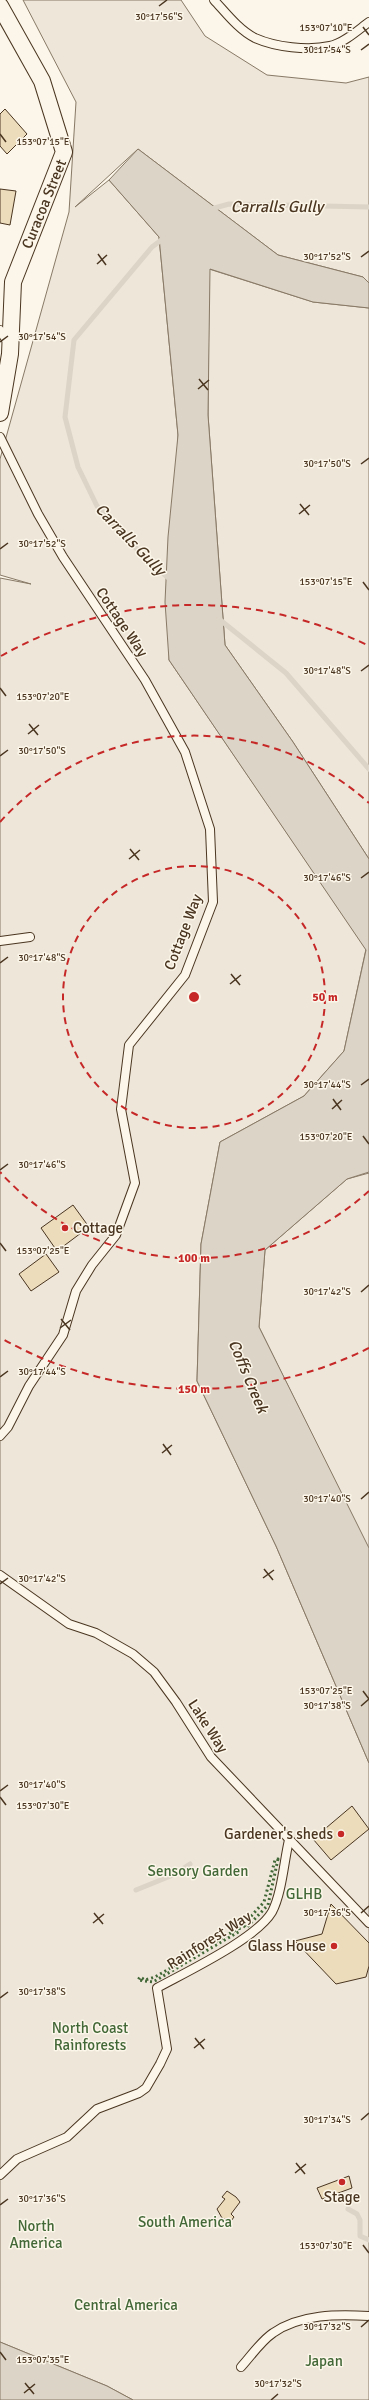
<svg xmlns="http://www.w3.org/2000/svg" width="369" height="2400" viewBox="0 0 369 2400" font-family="Signika,sans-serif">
	<rect width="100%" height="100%" fill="#fbf6e9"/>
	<g fill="#ede6d9" stroke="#887966">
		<path d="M23 0H181L205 36 267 75 346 83 369 77V283L363 277 278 255 138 149 75 207 109 180 159 237 178 435 169 660 366 949 344 1051 304 1096 220 1142 201 1244 197 1381 276 1546 369 1763V2400H133L107 2386 0 2342V578L31 584 0 575V459L69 212 76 102Z"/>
		<path d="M209 269 313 302 369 308V859L293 742 225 645 208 415Z"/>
		<path d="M369 1173V1550L259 1327 265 1250 347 1179Z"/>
	</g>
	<g fill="#dcd4c6" stroke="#887966">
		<path d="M138 149 278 255 363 277 369 283V308L313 302 210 269 208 415 225 645 293 742 369 859V1172L347 1179 265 1250 259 1327 369 1548V1763L276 1546 197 1381 201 1244 220 1142 304 1096 344 1051 366 950 169 660 165 602 168 537 178 435 159 237 109 180Z"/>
		<path d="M0 2342 107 2386 133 2400H0Z"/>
	</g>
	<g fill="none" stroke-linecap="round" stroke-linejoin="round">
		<g stroke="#dcd4c6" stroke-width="5">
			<path d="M211 209 229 204 369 207"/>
			<path d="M164 238 152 247 74 340 65 417 78 467 97 506 147 560 171 580"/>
			<path d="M219 619 286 673 369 769"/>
			<path d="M136 1890 173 1875 190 1864"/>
			<path d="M348 2209 357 2214 360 2220V2236L369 2240"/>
		</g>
	</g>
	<g fill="#ecdcbc" stroke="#4a3520">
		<path d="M5 109 27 134 7 154 0 146V114Z"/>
		<path d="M0 189 16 191 10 225 0 223Z"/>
		<path d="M73 1205 89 1227 57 1251 41 1228Z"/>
		<path d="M46 1254 59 1272 31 1291 19 1274Z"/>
		<path d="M352 1806 369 1829 331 1860 313 1839Z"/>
		<path d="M331 1904 369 1943V1966L366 1977 336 1984 295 1941 322 1934Z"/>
		<path d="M349 2176 352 2188 322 2199 317 2188Z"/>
		<path d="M227 2191 236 2197 240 2202 231 2214 234 2217 231 2221 222 2218 217 2209 225 2199 222 2197Z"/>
	</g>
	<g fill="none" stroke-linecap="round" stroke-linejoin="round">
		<g stroke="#4a3520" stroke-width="10">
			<g id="service">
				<path d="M214 0C226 13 239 30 255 38 275 47 308 51 330 46 344 43 358 30 369 22"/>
				<path d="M0 330 8 343"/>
				<path d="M0 437 38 514 63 557 145 680 185 752 210 829 213 902 185 975 129 1045 121 1109 135 1183 116 1235 92 1265 76 1291 63 1335 29 1386 8 1427 0 1436"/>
				<path d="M0 941 30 937"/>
				<path d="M0 1575 69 1624 96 1633 133 1654 154 1672 176 1702 211 1757 369 1923"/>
				<path d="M0 2175 17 2159 67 2137 97 2109 139 2093 146 2088 160 2064 167 2049 157 1988C186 1972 256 1939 272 1912 282 1893 284 1861 289 1840"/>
				<path d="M241 2367C251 2356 261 2341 273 2333 300 2314 338 2314 369 2316"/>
			</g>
		</g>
		<g stroke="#4a3520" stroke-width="18">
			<path id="minor" d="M0 6 42 81 64 152 13 282 10 354 0 413"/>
		</g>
		<use href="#service" stroke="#fbf6e9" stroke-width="8"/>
		<use href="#minor" stroke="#fbf6e9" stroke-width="16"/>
		<g stroke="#436837" stroke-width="3" stroke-dasharray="2 3" stroke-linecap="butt">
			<path d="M278 1859 268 1905 246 1928 243 1925 264 1902 275 1860Z"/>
			<path d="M239 1928 240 1931 153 1982 138 1980 140 1977 145 1980 155 1977Z"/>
		</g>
	</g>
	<path fill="none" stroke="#4a3520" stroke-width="1.5" d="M159 6 167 0M363 27 369 35M361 50 369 44M0 134 6 142M98 254 106 265M361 257 369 251M97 264 107 255M0 342 8 336M199 379 208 390M198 389 209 380M361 464 369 458M300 504 309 515M299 514 310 505M0 549 8 543M363 582 369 590M361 671 369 665M0 688 6 696M29 724 38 735M28 734 39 725M0 756 8 750M130 849 139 860M129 859 140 850M361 878 369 872M0 963 8 957M231 974 240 985M230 984 241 975M361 1085 369 1079M333 1099 341 1110M332 1109 342 1100M363 1136 369 1144M0 1170 8 1164M0 1243 6 1251M361 1292 369 1285M61 1319 70 1330M60 1328 71 1320M0 1377 8 1371M163 1444 171 1455M162 1453 172 1445M361 1499 369 1492M264 1569 273 1580M263 1578 274 1570M0 1584 8 1578M363 1691 369 1699M361 1706 369 1699M0 1791 8 1785M0 1797 6 1805M94 1913 103 1924M361 1913 369 1906M93 1923 104 1914M0 1998 8 1992M195 2038 204 2049M194 2048 205 2039M361 2120 369 2113M296 2163 305 2174M295 2173 306 2164M0 2205 8 2199M363 2245 369 2253M361 2327 369 2320M0 2352 6 2360M25 2383 34 2394M24 2393 35 2384M271 2400 278 2394"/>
	<g fill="none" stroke="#c62828" stroke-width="2" stroke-dasharray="7 5">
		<circle cx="194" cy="997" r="131"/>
		<path d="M369 1191A261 261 0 0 1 0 1172M0 822A261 261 0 0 1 369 803"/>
		<path d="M369 1348A392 392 0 0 1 1 1338M1 656A392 392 0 0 1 369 646"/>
	</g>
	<g fill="#c62828" stroke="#fbf6e9" stroke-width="1.5">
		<circle cx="65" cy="1228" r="4"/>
		<circle cx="341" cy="1834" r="4"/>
		<circle cx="334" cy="1946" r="4"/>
		<circle cx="342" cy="2182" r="4"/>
	</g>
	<g text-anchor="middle" stroke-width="3" stroke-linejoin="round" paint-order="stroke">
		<g font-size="15" fill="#4a3520" stroke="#fbf6e9">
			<text transform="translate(44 204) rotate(-68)" y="5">Curacoa Street</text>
			<text transform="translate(122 622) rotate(56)" y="5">Cottage Way</text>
			<text transform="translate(183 932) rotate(-69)" y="5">Cottage Way</text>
			<text transform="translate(208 1726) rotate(57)" y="5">Lake Way</text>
			<text transform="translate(209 1940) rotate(-32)" y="5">Rainforest Way</text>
		</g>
		<g font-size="15" fill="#4a3520" stroke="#fbf6e9" text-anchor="end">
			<text x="73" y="1233" text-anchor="start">Cottage</text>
			<text x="333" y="1839">Gardener's sheds</text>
			<text x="326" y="1951">Glass House</text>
			<text x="342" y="2202" text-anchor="middle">Stage</text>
		</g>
		<g font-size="15" fill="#436837" stroke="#fbf6e9">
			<text x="198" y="1876">Sensory Garden</text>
			<text x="304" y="1899">GLHB</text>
			<text x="90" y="2033">North Coast<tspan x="90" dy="17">Rainforests</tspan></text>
			<text x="185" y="2227">South America</text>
			<text x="36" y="2231">North<tspan x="36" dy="17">America</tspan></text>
			<text x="126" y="2310">Central America</text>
			<text x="324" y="2366">Japan</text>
		</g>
		<g font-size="16" font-style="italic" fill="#4a3520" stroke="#fbf6e9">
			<text x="277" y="212">Carralls Gully</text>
			<text transform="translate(131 539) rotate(46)" y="6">Carralls Gully</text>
			<text transform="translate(249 1376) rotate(67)" y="6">Coffs Creek</text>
		</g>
	</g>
	<g font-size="10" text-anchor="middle" fill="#4a3520" stroke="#fbf6e9" stroke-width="3" stroke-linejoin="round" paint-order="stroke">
		<text x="159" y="20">30°17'56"S</text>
		<text x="326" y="31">153°07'10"E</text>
		<text x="327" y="53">30°17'54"S</text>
		<text x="43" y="145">153°07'15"E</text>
		<text x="327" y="260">30°17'52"S</text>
		<text x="42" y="340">30°17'54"S</text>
		<text x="327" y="467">30°17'50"S</text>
		<text x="42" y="547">30°17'52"S</text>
		<text x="326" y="585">153°07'15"E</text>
		<text x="327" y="674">30°17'48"S</text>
		<text x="43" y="700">153°07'20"E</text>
		<text x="42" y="754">30°17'50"S</text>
		<text x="327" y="881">30°17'46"S</text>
		<text x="42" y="961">30°17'48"S</text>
		<text x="327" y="1088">30°17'44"S</text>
		<text x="326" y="1140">153°07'20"E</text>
		<text x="42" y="1168">30°17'46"S</text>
		<text x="43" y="1254">153°07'25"E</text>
		<text x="327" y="1295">30°17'42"S</text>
		<text x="42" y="1375">30°17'44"S</text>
		<text x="327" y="1502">30°17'40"S</text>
		<text x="42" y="1582">30°17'42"S</text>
		<text x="326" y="1694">153°07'25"E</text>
		<text x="327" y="1709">30°17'38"S</text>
		<text x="42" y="1788">30°17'40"S</text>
		<text x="43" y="1809">153°07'30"E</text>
		<text x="327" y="1916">30°17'36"S</text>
		<text x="42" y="1995">30°17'38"S</text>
		<text x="327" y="2123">30°17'34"S</text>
		<text x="42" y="2202">30°17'36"S</text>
		<text x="326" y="2249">153°07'30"E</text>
		<text x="327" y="2330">30°17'32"S</text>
		<text x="43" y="2363">153°07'35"E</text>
		<text x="278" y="2387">30°17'32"S</text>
	</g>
	<circle cx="194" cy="997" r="6" fill="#c62828" stroke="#fbf6e9" stroke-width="2"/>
	<g font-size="12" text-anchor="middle" font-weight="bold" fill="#c62828" stroke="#fbf6e9" stroke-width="3" stroke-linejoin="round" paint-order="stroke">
		<text x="325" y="1001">50 m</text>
		<text x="194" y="1262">100 m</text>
		<text x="194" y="1393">150 m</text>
	</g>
</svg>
